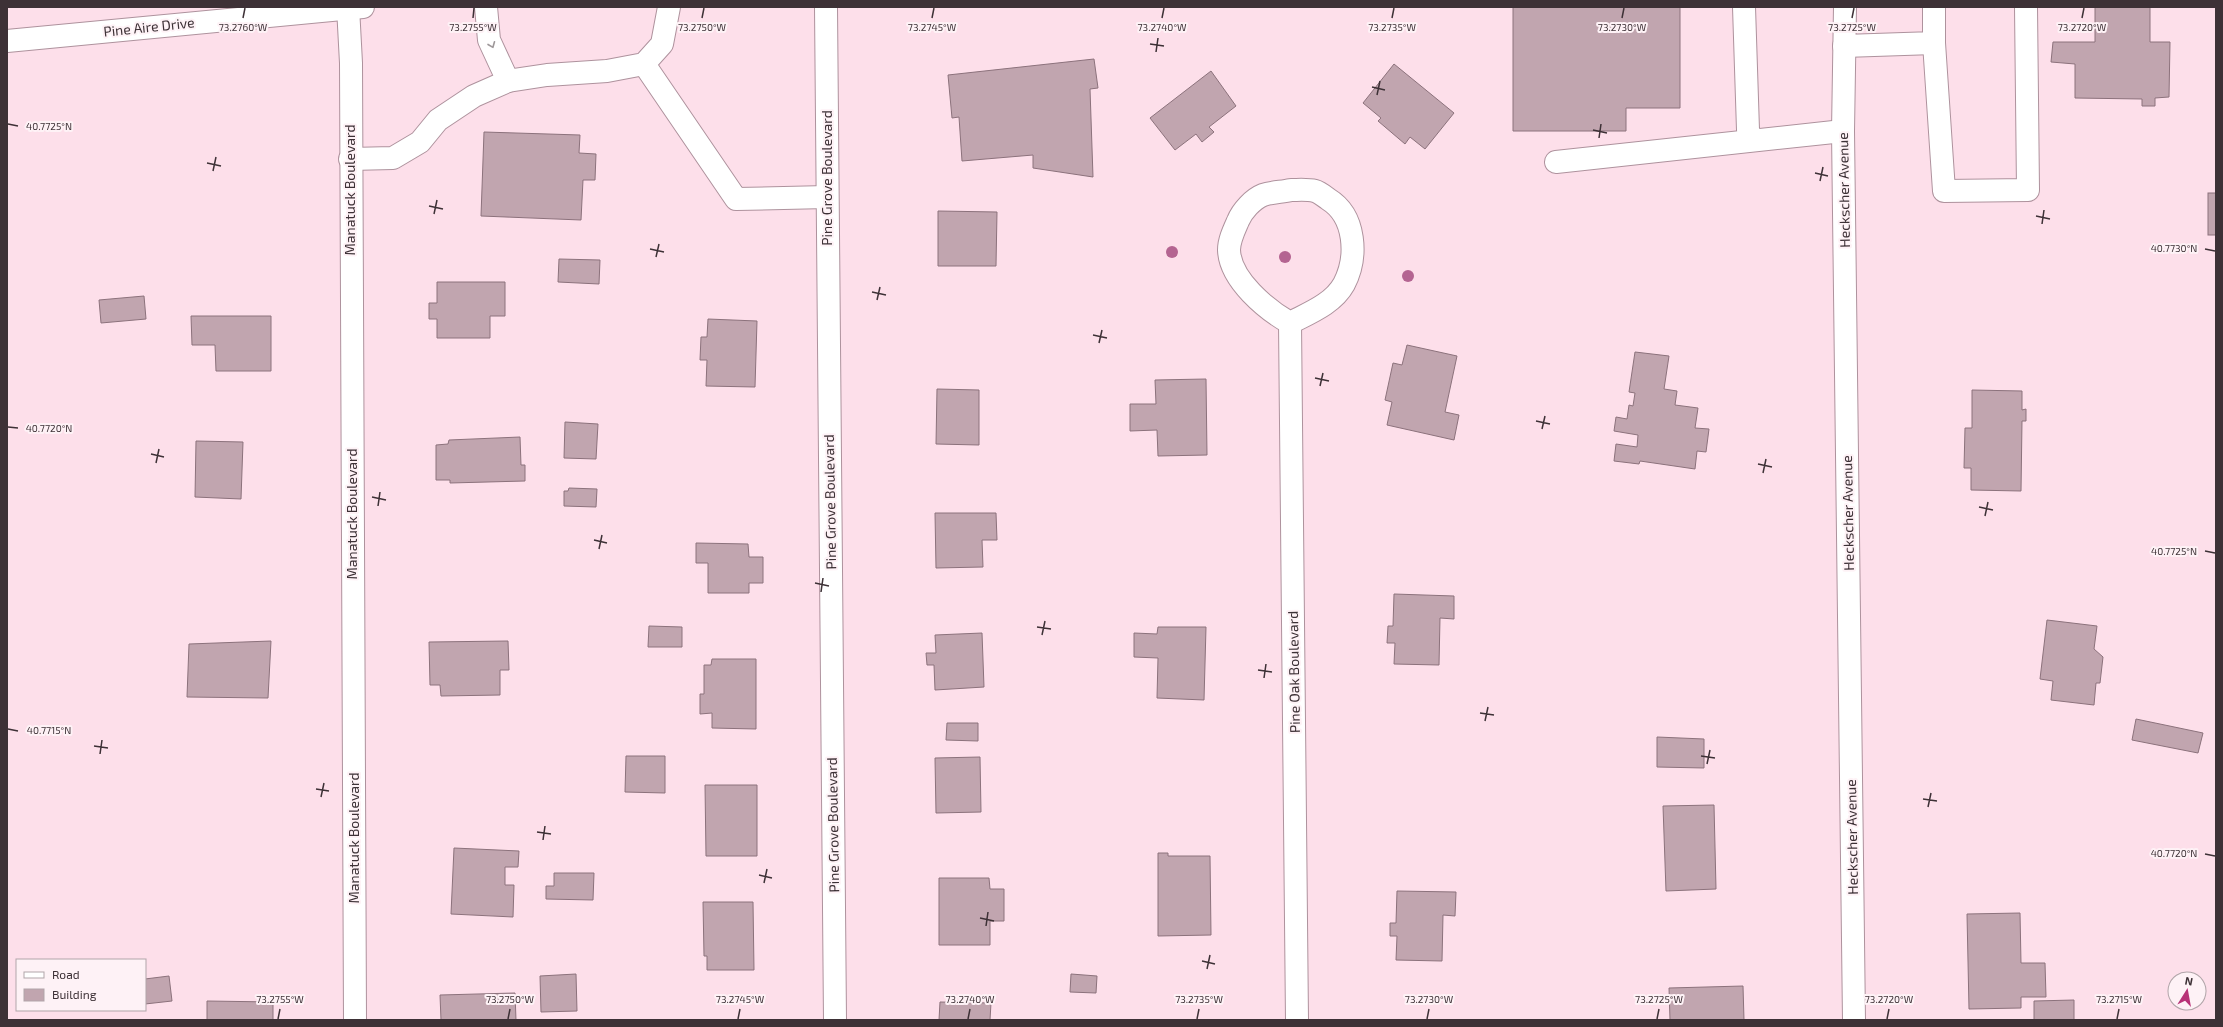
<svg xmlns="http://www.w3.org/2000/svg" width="2223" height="1027" viewBox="0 0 2223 1027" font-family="'Exo 2',sans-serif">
	<rect width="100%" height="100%" fill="#fddfea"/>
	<g fill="#c1a5af" stroke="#8c727c">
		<path d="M1513 7H1680V108H1626V131H1513Z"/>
		<path d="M2095 7H2150V42H2170L2169 97 2155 98V106H2142V99L2075 98V64L2051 62 2053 42H2095Z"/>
		<path d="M1094 59 1098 88 1090 89 1093 177 1033 168V155L962 161 959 117 952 118 948 75Z"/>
		<path d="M1394 64 1454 113 1425 149 1410 137 1405 144 1378 121 1381 118 1363 103Z"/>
		<path d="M1211 71 1236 106 1209 127 1214 132 1202 142 1196 134 1175 150 1150 118Z"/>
		<path d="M484 132 580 135 579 153 596 154 595 180H583L581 220 481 216Z"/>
		<rect x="2208" y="193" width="8" height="42"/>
		<path d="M938 211 997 212 996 266H938Z"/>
		<path d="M559 259 600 260 599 284 558 282Z"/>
		<path d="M437 282H505V316H490V338H437V319H429V303H437Z"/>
		<path d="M144 296 146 319 101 323 99 300Z"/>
		<path d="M191 316H271V371H216L215 345H192Z"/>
		<path d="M708 319 757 321 755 387 706 386 707 360H700L701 337H707Z"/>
		<path d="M1407 345 1457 356 1445 412 1459 415 1454 440 1387 425 1392 402 1385 400 1393 363 1402 365Z"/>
		<path d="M1635 352 1669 356 1664 389 1677 391 1675 405 1698 408 1695 428 1709 429 1706 452 1697 451 1695 469 1640 461 1639 464 1614 461 1616 444 1637 447 1638 435 1614 431 1616 417 1627 419 1629 405 1633 406 1635 393 1629 392Z"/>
		<path d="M1206 379 1207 455 1158 456 1157 430 1130 431V404H1156L1155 380Z"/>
		<path d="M937 389 979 390V445L936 444Z"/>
		<path d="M1972 390 2022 391V410L2026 409V421H2022L2021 491 1971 490V468H1964L1965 428H1972Z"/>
		<path d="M565 422 598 424 596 459 564 458Z"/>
		<path d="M520 437 521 465H525V481L450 483V480H436V445L448 444 449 440Z"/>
		<path d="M196 441 243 442 241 499 195 497Z"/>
		<path d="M569 488 597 489 596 507 564 506V491H568Z"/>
		<path d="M935 513H996L997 540H982L983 567 936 568Z"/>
		<path d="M696 543 748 544 749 557H763V583H749V593H708V563H696Z"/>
		<path d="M1394 594 1454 596V619L1440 618 1439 665 1394 664 1395 643H1387L1388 626H1393Z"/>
		<path d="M2047 620 2097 626 2094 649 2103 657 2100 683H2096L2094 705 2051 700 2053 681 2040 679Z"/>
		<path d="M649 626 682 627V647H648Z"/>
		<path d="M1158 627H1206L1204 700 1157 698 1158 658 1134 657V633L1157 634Z"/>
		<path d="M982 633 984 687 935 690 934 665H927L926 653H936L935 635Z"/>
		<path d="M271 641 268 698 187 697 189 644Z"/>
		<path d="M508 641 509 670H500V695L441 696 440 685H430L429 642Z"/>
		<path d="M712 659H756V729L712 728V713L700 714V694H704V665H711Z"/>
		<path d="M2136 719 2203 733 2198 753 2132 740Z"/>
		<path d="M947 723H978V741L946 740Z"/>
		<path d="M1657 737 1704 739V768L1657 767Z"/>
		<path d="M626 756H665V793L625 792Z"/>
		<path d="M980 757 981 812 936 813 935 758Z"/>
		<path d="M705 785H757V856H706Z"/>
		<path d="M1714 805 1716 889 1666 891 1663 806Z"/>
		<path d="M454 848 519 851 518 867H505V885H514L513 917 451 914Z"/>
		<path d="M1158 853H1168V856H1210L1211 935 1158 936Z"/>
		<path d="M554 873H594L593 900 546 899V886H554Z"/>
		<path d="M939 878H989L990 889H1004V921H990V945H939Z"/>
		<path d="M1397 891 1456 892 1455 916 1443 915 1442 961 1396 960 1397 936H1390V923H1396Z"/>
		<path d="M703 902H753L754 970H707V956H704Z"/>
		<path d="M2020 913 2021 963H2045L2046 997H2021V1008L1969 1009 1967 914Z"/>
		<path d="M576 974 577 1011 541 1012 540 976Z"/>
		<path d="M1071 974 1097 976 1096 993 1070 992Z"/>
		<path d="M169 976 172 1001 145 1004V979Z"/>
		<path d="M1743 986 1744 1020H1670L1669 988Z"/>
		<path d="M515 993 516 1020H441L440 995Z"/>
		<path d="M2074 1000V1020H2034V1001Z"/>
		<path d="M207 1001 273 1002V1020H207Z"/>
		<path d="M940 1002 991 1003 990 1020H939Z"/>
	</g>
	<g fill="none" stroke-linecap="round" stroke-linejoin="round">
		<g stroke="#ae929d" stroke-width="24">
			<g id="minor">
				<path d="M348 7 351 63 355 1020"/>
				<path d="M486 7 489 40 508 81"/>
				<path d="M826 7 835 1020"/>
				<path d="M1744 7 1748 130 1752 140"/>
				<path d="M1845 7 1843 131 1854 1020"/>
				<path d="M7 41 363 7"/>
				<path d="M1934 43 1944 191 2028 190 2026 7"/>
				<path d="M1844 46 1934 43V7"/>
				<path d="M644 64 736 199 827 197"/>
				<path d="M350 159 393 158 420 142 438 120 474 96 508 81 547 75 607 71 644 64 662 44 669 7"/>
				<path d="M1556 162 1843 131"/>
				<path d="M1291 190C1298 190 1307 189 1315 191 1319 192 1324 196 1328 199 1356 216 1358 257 1344 284 1333 304 1309 313 1290 323 1267 310 1230 280 1229 250 1229 240 1234 230 1238 221 1242 211 1253 199 1263 195 1272 192 1282 192 1291 190Z"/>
				<path d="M1290 323 1297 1020"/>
			</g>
		</g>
		<use href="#minor" stroke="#fff" stroke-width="22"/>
	</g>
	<g fill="#b46491">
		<circle cx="1172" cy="252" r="6"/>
		<circle cx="1285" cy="257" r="6"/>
		<circle cx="1408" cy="276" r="6"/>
	</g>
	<defs><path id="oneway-chevron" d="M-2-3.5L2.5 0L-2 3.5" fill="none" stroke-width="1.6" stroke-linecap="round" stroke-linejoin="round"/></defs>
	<use stroke="#9e989a" href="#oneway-chevron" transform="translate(492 45) rotate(68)"/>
	<path fill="none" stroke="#3d3136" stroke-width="1.5" d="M243 18 245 8M473 18 474 8M702 18 704 8M932 18 934 8M1162 18 1164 8M1392 18 1394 8M1622 18 1624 8M1852 18 1854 8M2082 18 2084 8M1150 44 1164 46M1156 52 1158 38M1372 87 1385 90M1377 95 1380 81M8 124 18 126M1593 130 1607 133M1599 138 1601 124M207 163 221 166M213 171 216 157M1815 173 1828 176M1820 181 1823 167M429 206 443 209M434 214 437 200M2036 216 2050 219M2042 224 2044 210M650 249 664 252M2205 249 2215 251M656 257 659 244M872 292 886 295M877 300 880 287M1093 335 1107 338M1099 343 1102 330M1315 378 1329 381M1320 386 1323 373M1536 421 1550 424M8 427 18 428M1542 429 1545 416M151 454 164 457M156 463 159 449M1758 464 1772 467M1763 473 1766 459M372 497 386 500M378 506 380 492M1979 507 1993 510M1985 516 1988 502M594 540 607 543M599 549 602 535M2205 551 2215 553M815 583 829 586M821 592 823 578M1037 627 1051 629M1042 635 1045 621M1258 670 1272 672M1264 678 1266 664M1480 713 1494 715M1485 721 1488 707M8 729 18 731M94 746 108 748M100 754 102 740M1701 756 1715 758M1707 764 1710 750M316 789 329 791M321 797 324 783M1923 799 1937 801M1928 807 1931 793M537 832 551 834M543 840 545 826M2205 854 2215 856M759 875 772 878M764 883 767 869M980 918 994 921M986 926 988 912M1202 961 1215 964M1207 969 1210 955M278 1019 280 1009M508 1019 510 1009M738 1019 740 1009M968 1019 970 1009M1197 1019 1199 1009M1427 1019 1429 1009M1657 1019 1659 1009M1887 1019 1889 1009M2117 1019 2119 1009"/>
	<g text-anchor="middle" stroke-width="4" stroke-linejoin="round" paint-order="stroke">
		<g font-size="14" fill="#3d3136" stroke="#fef2f6">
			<text transform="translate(149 27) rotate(-6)" y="5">Pine Aire Drive</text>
			<text transform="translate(827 178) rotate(-90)" y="5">Pine Grove Boulevard</text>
			<text transform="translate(350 190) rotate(-90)" y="5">Manatuck Boulevard</text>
			<text transform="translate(1844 190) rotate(-91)" y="5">Heckscher Avenue</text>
			<text transform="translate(830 502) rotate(-91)" y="5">Pine Grove Boulevard</text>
			<text transform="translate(1848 513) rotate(-91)" y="5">Heckscher Avenue</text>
			<text transform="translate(352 514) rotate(-90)" y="5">Manatuck Boulevard</text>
			<text transform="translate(1294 672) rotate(-91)" y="5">Pine Oak Boulevard</text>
			<text transform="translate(833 825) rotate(-91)" y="5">Pine Grove Boulevard</text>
			<text transform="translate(1852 837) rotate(-91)" y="5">Heckscher Avenue</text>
			<text transform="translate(354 838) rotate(-90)" y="5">Manatuck Boulevard</text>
		</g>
	</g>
	<g font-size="10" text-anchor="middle" fill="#3d3136" stroke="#fef2f6" stroke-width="4" stroke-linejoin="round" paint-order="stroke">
		<text x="243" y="31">73.2760°W</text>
		<text x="473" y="31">73.2755°W</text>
		<text x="702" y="31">73.2750°W</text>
		<text x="932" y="31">73.2745°W</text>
		<text x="1162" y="31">73.2740°W</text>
		<text x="1392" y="31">73.2735°W</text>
		<text x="1622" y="31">73.2730°W</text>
		<text x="1852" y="31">73.2725°W</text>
		<text x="2082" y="31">73.2720°W</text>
		<text x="49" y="130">40.7725°N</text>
		<text x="2174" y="252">40.7730°N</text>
		<text x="49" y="432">40.7720°N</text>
		<text x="2174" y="555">40.7725°N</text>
		<text x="49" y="734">40.7715°N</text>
		<text x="2174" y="857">40.7720°N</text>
		<text x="280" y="1003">73.2755°W</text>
		<text x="510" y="1003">73.2750°W</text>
		<text x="740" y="1003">73.2745°W</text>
		<text x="970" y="1003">73.2740°W</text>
		<text x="1199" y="1003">73.2735°W</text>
		<text x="1429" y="1003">73.2730°W</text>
		<text x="1659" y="1003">73.2725°W</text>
		<text x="1889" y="1003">73.2720°W</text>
		<text x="2119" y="1003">73.2715°W</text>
	</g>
	<rect width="2223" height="1027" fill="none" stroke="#3d3136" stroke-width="16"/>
	<rect x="16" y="959" width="130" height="52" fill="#fef2f6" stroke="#b1a5a9"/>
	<rect x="24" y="972" width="20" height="6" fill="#ffffff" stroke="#b1a5a9"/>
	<text x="52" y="979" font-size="12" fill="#3d3136">Road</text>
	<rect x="24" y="989" width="20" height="12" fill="#c1a5af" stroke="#b1a5a9"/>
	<text x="52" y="999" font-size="12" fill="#3d3136">Building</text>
	<g transform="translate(2187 991) rotate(11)"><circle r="19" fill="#fef2f6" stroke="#b1a5a9"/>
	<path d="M0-3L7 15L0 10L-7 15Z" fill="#b83277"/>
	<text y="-6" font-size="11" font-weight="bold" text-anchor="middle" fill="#3d3136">N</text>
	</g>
</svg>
